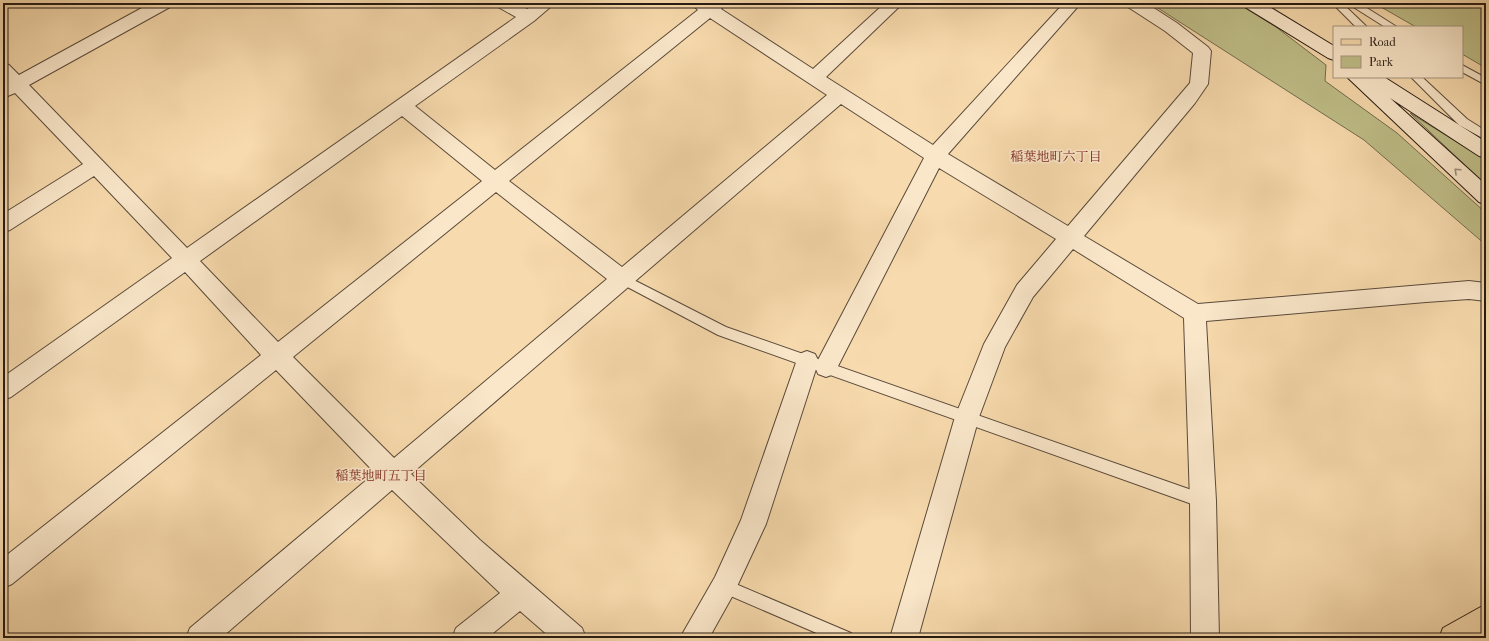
<svg xmlns="http://www.w3.org/2000/svg" width="1489" height="641" viewBox="0 0 1489 641" font-family="'IM FELL French Canon','Noto Serif JP',serif">
	<rect width="100%" height="100%" fill="#f7daad"/>
	<filter id="stains"><feTurbulence type="fractalNoise" baseFrequency=".005" numOctaves="4"/><feColorMatrix values="0 0 0 0 .2 0 0 0 0 .09 0 0 0 0 .02 0 0 0 .5 -.17"/></filter>
	<radialGradient id="worn" r=".72"><stop offset=".6" stop-color="#630" stop-opacity="0"/><stop offset="1" stop-color="#630" stop-opacity=".3"/></radialGradient>
	<g fill="#bfbe88" stroke="#726c4e">
		<path d="M1150 3H1237L1276 27 1326 65 1325 81 1397 133 1486 213V245L1364 140Z"/>
		<path d="M1374 3H1486V68L1462 54V27H1416Z"/>
		<path d="M1410 113 1486 160V185Z"/>
	</g>
	<g fill="none" stroke-linecap="round" stroke-linejoin="round">
		<g stroke="#5a4a3a" stroke-width="2">
			<g id="lane">
				<path d="M1332 3H1342L1367 27H1356Z"/>
				<path d="M1347 3H1359L1397 27H1385Z"/>
				<path d="M1462 65 1486 78V85L1462 72Z"/>
				<path d="M1411 77H1422L1467 119 1486 131V140L1459 125Z"/>
				<path d="M622 274 726 327 1203 494 1208 496 1210 501 1208 506 1203 508 718 335 618 282 616 279 618 276Z"/>
				<path d="M724 579 851 633 853 638H828L719 591 717 586 719 581Z"/>
			</g>
		</g>
		<g stroke="#5a4a3a" stroke-width="2">
			<path id="street" d="M151 3H172L170 7 29 85 187 248 516 17 498 7 496 3H516L527 9 536 3H555L534 21 415 106 495 170 698 10 691 3H726L721 9 813 69 885 3H903L826 77 933 145 1064 3H1081L948 154 1068 226 1190 83 1193 53 1165 31 1128 7 1126 3H1146L1177 23 1208 47 1211 51 1208 84 1195 103 1084 236 1198 304 1469 281 1486 283V301L1469 299 1426 302 1206 321 1216 501 1219 638H1191L1190 501 1184 318 1073 249 1033 297 1005 347 979 417 918 638H890L955 417 984 344 1017 285 1056 239 939 168 834 374 826 377 818 374 816 369 766 524 733 595 709 638H680L715 577 741 520 799 354 807 351 815 354 818 360 924 158 841 104 411 474 480 540 582 628 586 638H551L520 611 487 638H452L456 628 500 593 392 490 221 638H186L190 628 375 473 276 370 12 584 3 588V558L261 355 185 272 11 397 3 400V377L172 258 94 176 10 230 3 232V214L83 164 15 93 3 98V84L6 83 3 80V63L9 65 19 75ZM710 18 827 95 622 267 509 181ZM402 116 482 181 278 342 200 261ZM496 192 607 279 394 458 293 357Z"/>
		</g>
		<g stroke="#261a13" stroke-width="2">
			<g id="secondary">
				<path d="M1243 3H1263L1334 46V60L1328 58 1245 7Z"/>
				<path d="M1347 77H1384L1486 142V158L1479 156 1390 98 1486 185V205L1479 202Z"/>
			</g>
		</g>
		<g stroke="#261a13" stroke-width="2">
			<path id="primary" d="M1486 604V633L1478 638H1439L1443 628Z"/>
		</g>
		<use href="#lane" fill="#fae7ca" fill-rule="evenodd"/>
		<use href="#street" fill="#fae7ca" fill-rule="evenodd"/>
		<use href="#secondary" fill="#fae7ca" fill-rule="evenodd"/>
		<use href="#primary" fill="#f7daad" fill-rule="evenodd"/>
	</g>
	<defs><path id="oneway-chevron" d="M-2-3.5L2.5 0L-2 3.5" fill="none" stroke-width="1.6" stroke-linecap="round" stroke-linejoin="round"/></defs>
	<use stroke="#9b8b78" href="#oneway-chevron" transform="translate(1457 171) rotate(-137)"/>
	<g text-anchor="middle" stroke-width="3.5" stroke-linejoin="round" paint-order="stroke">
		<g font-size="13" fill="#7a1f14" stroke="#fae7ca">
			<text x="1056" y="161">稲葉地町六丁目</text>
			<text x="381" y="480">稲葉地町五丁目</text>
		</g>
	</g>
	<rect width="1489" height="641" fill="none" stroke="#f7daad" stroke-width="16"/>
	<rect x="4" y="4" width="1481" height="633" fill="none" stroke="#261a13" stroke-width="2"/>
	<rect x="8" y="8" width="1473" height="625" fill="none" stroke="#261a13"/>
	<rect x="1333" y="26" width="130" height="52" fill="#fae7ca" stroke="#a59581"/>
	<rect x="1341" y="39" width="20" height="6" fill="#f7daad" stroke="#a59581"/>
	<text x="1369" y="46" font-size="12" fill="#261a13">Road</text>
	<rect x="1341" y="56" width="20" height="12" fill="#bfbe88" stroke="#a59581"/>
	<text x="1369" y="66" font-size="12" fill="#261a13">Park</text>
	<rect width="100%" height="100%" filter="url(#stains)"/>
	<rect width="100%" height="100%" fill="url(#worn)"/>
</svg>
